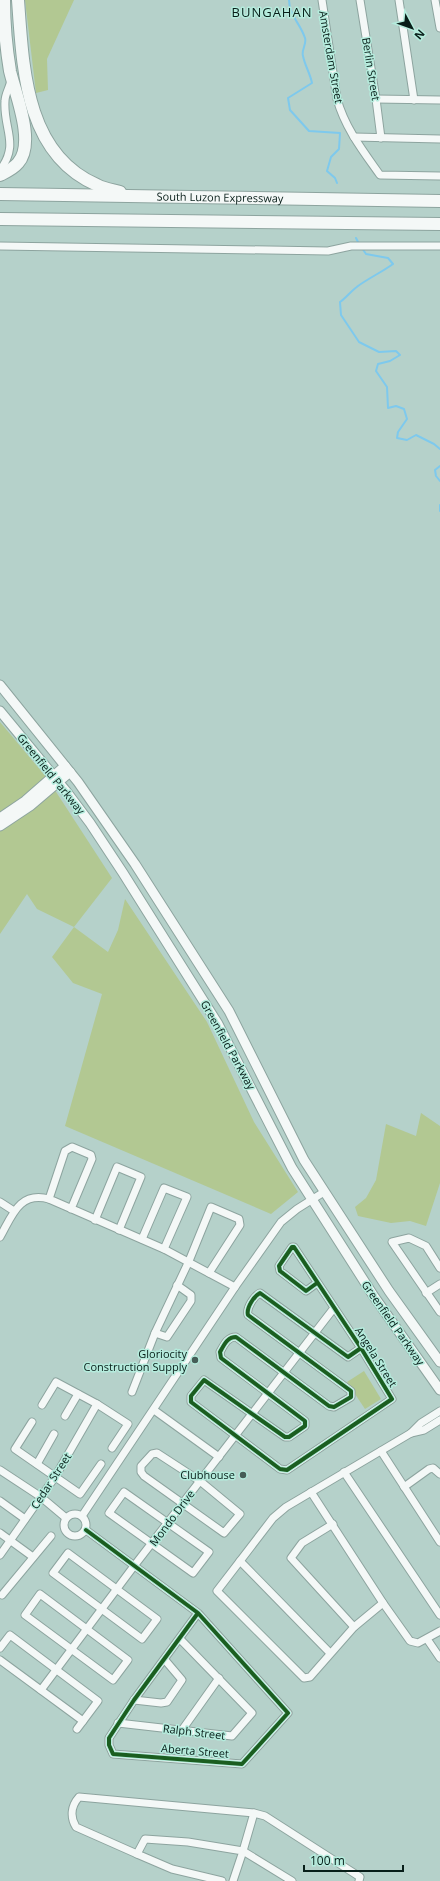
<svg xmlns="http://www.w3.org/2000/svg" width="440" height="1881" viewBox="0 0 440 1881" font-family="'Open Sans',sans-serif">
	<rect width="100%" height="100%" fill="#b5d1ca"/>
	<g fill="#b2c892">
		<path d="M25 0H74L47 59 48 90 36 93Z"/>
		<path d="M0 722 47 778 112 878 74 927 108 952 118 930 125 899 207 1022 254 1122 298 1192 271 1214 65 1126 102 994 73 983 52 957 74 927 37 909 27 894 0 934Z"/>
		<path d="M421 1113 440 1126V1183L426 1226 410 1221 391 1223 358 1216 355 1207 366 1198 376 1180 386 1124 416 1136Z"/>
		<path d="M364 1371 381 1399 365 1409 347 1382Z"/>
	</g>
	<g fill="none" stroke-linecap="round" stroke-linejoin="round">
		<g stroke="#7ec9ed" stroke-width="2">
			<path d="M289 0C289 15 300 23 305 38 307 44 301 50 303 56 305 66 310 73 312 83L288 98 290 110 309 131 340 133 339 149 331 157 327 171 335 178 337 183"/>
			<path d="M356 238 359 244"/>
			<path d="M362 248 366 254 388 258 393 264C382 272 369 278 358 286 351 291 347 297 340 302L341 315 359 342 379 352 396 351 400 355 390 361 378 364 376 371 387 387 388 408 396 406 404 409 407 419 398 432 397 438 407 440 416 435 434 444 440 449"/>
			<path d="M440 466 435 470 436 476 440 481"/>
			<path d="M440 505V511"/>
		</g>
		<g stroke="#8da49f" stroke-width="9">
			<g id="minor">
				<path d="M322 0 337 99C345 128 363 151 380 175L440 176"/>
				<path d="M360 0 376 99 381 138"/>
				<path d="M399 0 414 100"/>
				<path d="M435 0 440 28"/>
				<path d="M376 99 440 100"/>
				<path d="M354 137 440 139"/>
				<path d="M0 170C20 144 3 129 5 101 5 94 10 87 11 80"/>
				<path d="M0 246 328 251 351 246H440"/>
				<path d="M0 1202 14 1211"/>
				<path d="M71 1209 92 1159 91 1155 72 1147 65 1151 49 1199 164 1249 235 1287"/>
				<path d="M95 1220 117 1167 141 1177 119 1230"/>
				<path d="M0 1237C12 1216 19 1191 49 1199"/>
				<path d="M142 1239 164 1188 187 1197 164 1249"/>
				<path d="M440 1268 426 1246 409 1238 392 1242 440 1312"/>
				<path d="M317 1283 306 1291 280 1271 279 1266 292 1247H294L361 1348 392 1399 287 1470 280 1469 191 1402V1396L204 1380 285 1437H289L305 1426V1421L221 1358 220 1352C224 1345 227 1337 236 1337L329 1406 334 1407 351 1397V1391L248 1315C246 1308 254 1296 260 1293L348 1357 361 1348"/>
				<path d="M426 1293 440 1284"/>
				<path d="M155 1333 167 1337 191 1301V1295L177 1285"/>
				<path d="M132 1392 155 1333 189 1261 211 1207 239 1219 240 1225 209 1273"/>
				<path d="M42 1405 56 1382 97 1404 128 1424 112 1448"/>
				<path d="M154 1410 219 1457"/>
				<path d="M65 1416 78 1394"/>
				<path d="M32 1422 15 1449 80 1494 101 1464"/>
				<path d="M411 1433 421 1423 440 1411"/>
				<path d="M381 1451 440 1542"/>
				<path d="M157 1453 200 1481 240 1514 224 1533 144 1476 141 1472V1466L152 1454Z"/>
				<path d="M37 1464 54 1434"/>
				<path d="M0 1470 41 1497 66 1518"/>
				<path d="M344 1472 440 1615"/>
				<path d="M404 1487 429 1469 433 1468 440 1474"/>
				<path d="M124 1492 209 1552 193 1573 109 1513Z"/>
				<path d="M311 1492 383 1603 410 1641 418 1643 440 1631"/>
				<path d="M0 1501 25 1519"/>
				<circle cx="75" cy="1525" r="11"/>
				<path d="M82 1516 235 1287 281 1222 297 1209 324 1192"/>
				<path d="M333 1524 302 1543 291 1558 354 1627"/>
				<path d="M86 1530 198 1613 288 1713 242 1764 113 1754 109 1745V1738L134 1700 198 1613"/>
				<path d="M0 1533 33 1557"/>
				<path d="M68 1553 157 1619 142 1639 53 1573Z"/>
				<path d="M0 1555 55 1477 97 1404"/>
				<path d="M240 1561 330 1653"/>
				<path d="M40 1594 128 1660 113 1680 25 1615Z"/>
				<path d="M2 1595 51 1536"/>
				<path d="M383 1603 354 1627 310 1677 304 1678 217 1591 273 1518 286 1507 411 1433 424 1430 440 1420"/>
				<path d="M427 1639 440 1658"/>
				<path d="M0 1648 10 1635 98 1701 77 1729"/>
				<path d="M0 1660 83 1721"/>
				<path d="M41 1690 134 1566 334 1308"/>
				<path d="M134 1700 161 1703 167 1702 182 1680 165 1660"/>
				<path d="M118 1723 232 1736 252 1713 180 1639"/>
				<path d="M182 1730 219 1678"/>
				<path d="M254 1813 243 1851 292 1881"/>
				<path d="M137 1854 76 1827C70 1817 71 1806 79 1797L254 1813 265 1816 360 1877 359 1881"/>
				<path d="M222 1881 172 1869 137 1854 145 1839 188 1842 243 1851 233 1881"/>
			</g>
		</g>
		<g stroke="#8da49f" stroke-width="11">
			<g id="secondary">
				<path d="M0 685 78 782 135 864 229 1011 304 1160 389 1291 440 1362"/>
				<path d="M0 711 66 791 90 823 123 873 218 1024 292 1168 373 1295 440 1390"/>
				<path d="M0 818 25 801 65 766"/>
				<path d="M0 826 30 806 70 772"/>
			</g>
		</g>
		<g stroke="#8da49f" stroke-width="14">
			<g id="motorway">
				<path d="M18 0C23 68 25 154 97 185 104 189 113 190 120 192"/>
				<path d="M0 175C6 172 13 169 18 163 36 143 15 93 10 71 6 47 4 24 4 0"/>
				<path id="s1" d="M0 194 440 201"/>
				<path d="M0 219 440 224"/>
			</g>
		</g>
		<use href="#minor" stroke="#f4f8f7" stroke-width="7"/>
		<use href="#secondary" stroke="#f4f8f7" stroke-width="9"/>
		<use href="#motorway" stroke="#f4f8f7" stroke-width="12"/>
		<g stroke="#b5ecdd" stroke-width="6">
			<g id="cycleway">
				<path d="M317 1283 306 1291 280 1271 279 1266 292 1247H294L361 1348 392 1399 287 1470 280 1469 191 1402V1396L204 1380 285 1437H289L305 1426V1421L221 1358 220 1352C224 1345 227 1337 236 1337L329 1406 334 1407 351 1397V1391L248 1315C246 1308 254 1296 260 1293L348 1357 361 1348"/>
				<path d="M86 1530 198 1613 288 1713 242 1764 113 1754 109 1745V1738L134 1700 198 1613"/>
			</g>
		</g>
		<use href="#cycleway" stroke="#1b5e20" stroke-width="4"/>
	</g>
	<g fill="#455d57" stroke="#b5ecdd" stroke-width="1.5">
		<circle cx="195" cy="1360" r="4"/>
		<circle cx="243" cy="1475" r="4"/>
	</g>
	<g text-anchor="middle" stroke-width="3" stroke-linejoin="round" paint-order="stroke">
		<g font-size="11" fill="#081e19" stroke="#b5ecdd">
			<text transform="translate(331 57) rotate(80)" y="4">Amsterdam Street</text>
			<text transform="translate(371 69) rotate(81)" y="4">Berlin Street</text>
			<text dy="4" stroke="none"><textPath href="#s1" startOffset="220">South Luzon Expressway</textPath></text>
			<text transform="translate(51 774) rotate(51)" y="4">Greenfield Parkway</text>
			<text transform="translate(228 1045) rotate(61)" y="4">Greenfield Parkway</text>
			<text transform="translate(393 1323) rotate(55)" y="4">Greenfield Parkway</text>
			<text transform="translate(376 1357) rotate(58)" y="4">Angela Street</text>
			<text transform="translate(51 1481) rotate(-57)" y="4">Cedar Street</text>
			<text transform="translate(172 1518) rotate(-53)" y="4">Mondo Drive</text>
			<text transform="translate(194 1732) rotate(7)" y="4">Ralph Street</text>
			<text transform="translate(195 1751) rotate(5)" y="4">Aberta Street</text>
		</g>
		<g font-size="11" fill="#081e19" stroke="#b5ecdd" text-anchor="end">
			<text x="187" y="1358">Gloriocity<tspan x="187" dy="13">Construction Supply</tspan></text>
			<text x="235" y="1479">Clubhouse</text>
		</g>
		<g font-size="13" letter-spacing="1" fill="#081e19" stroke="#b5ecdd">
			<text x="272" y="17">BUNGAHAN</text>
		</g>
	</g>
	<g transform="translate(412 28) rotate(131)" stroke="#b5ecdd" stroke-width="3" paint-order="stroke">
	<path d="M0-3L7 15L0 10L-7 15Z" fill="#081e19"/>
	<text y="-6" font-size="11" font-weight="bold" text-anchor="middle" fill="#081e19">N</text>
	</g>
	<path d="M304 1865v6h99v-6" fill="none" stroke="#081e19" stroke-width="2"/>
	<text x="310" y="1865" font-size="12" fill="#081e19" stroke="#b5ecdd" stroke-width="3" paint-order="stroke">100 m</text>
</svg>
